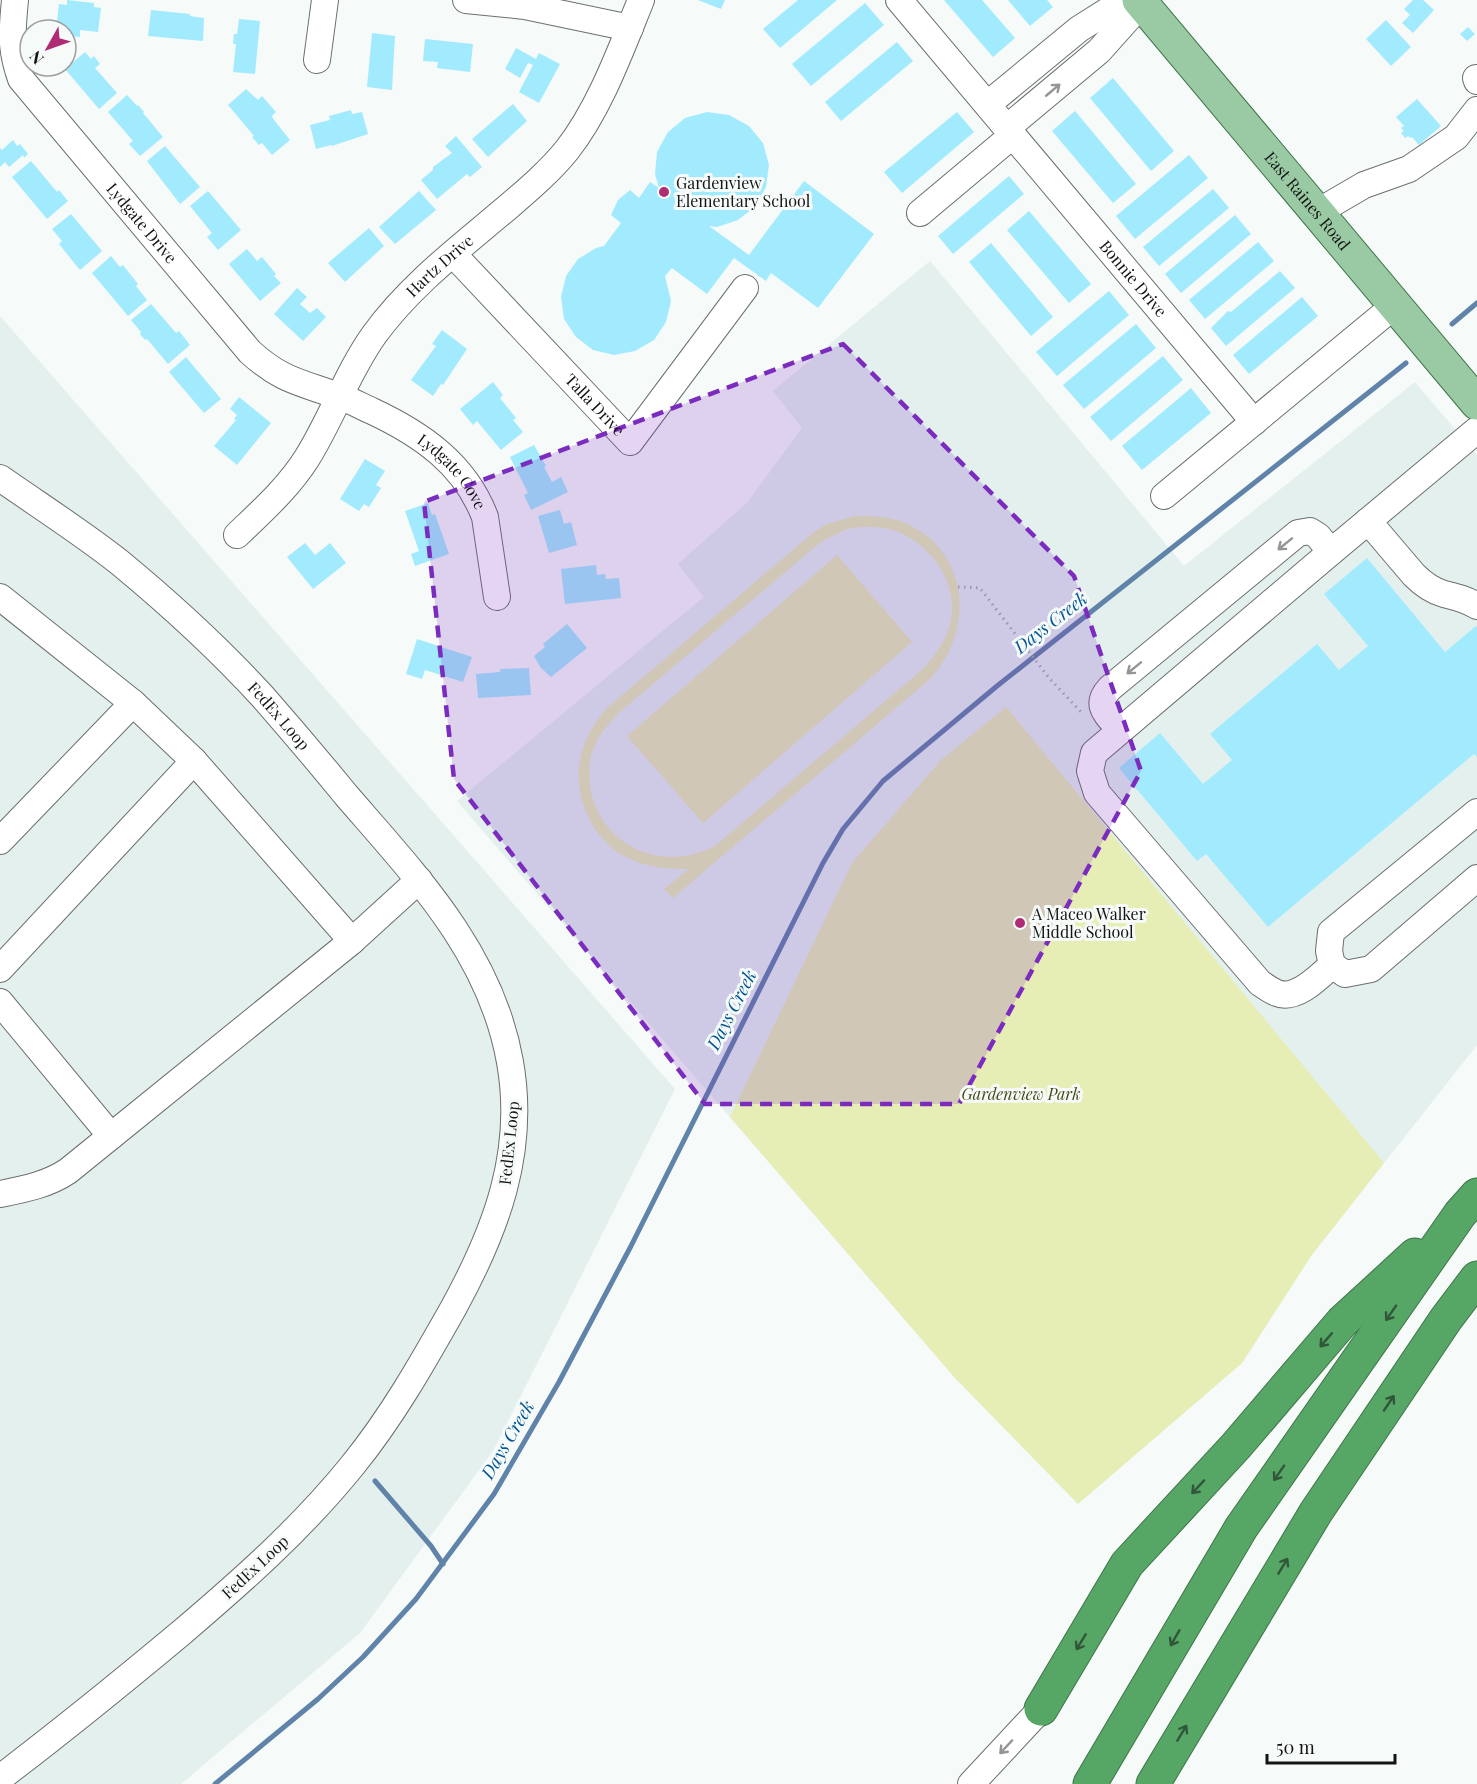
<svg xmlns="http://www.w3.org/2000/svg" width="1477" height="1784" viewBox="0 0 1477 1784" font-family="'Playfair Display',serif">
	<rect width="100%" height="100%" fill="#f6faf9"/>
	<g fill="#e3f0ee">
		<path d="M930 261 1184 566 1415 382 1477 455V1045L1311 1256 1242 1363 1078 1504 955 1378 457 801 704 597 678 564 747 503 802 428 773 391Z"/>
		<path d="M0 316 675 1089 493 1451 360 1633 181 1784H0Z"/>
	</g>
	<g fill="#e6eeb5" fill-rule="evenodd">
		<path d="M855 516C872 516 889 516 905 523 970 551 975 631 930 679L673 898 664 889 689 869C669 869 649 868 630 859 591 842 570 792 582 751 587 735 596 720 607 708L814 532 827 524ZM861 527C870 527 879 527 889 529 922 537 952 572 952 606 953 630 939 651 924 668L715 846C652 879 581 833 590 761 593 741 607 725 621 711L822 541 847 529Z"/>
		<path d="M837 555 912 642 703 823 627 736Z"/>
		<path d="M1006 707 1384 1163 1311 1256 1242 1363 1078 1504 955 1378 730 1117 852 863 941 760Z"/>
	</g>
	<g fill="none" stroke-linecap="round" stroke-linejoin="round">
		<g stroke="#5f83a9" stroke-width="5">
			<path d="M1452 324 1477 303"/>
			<path d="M375 1481 431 1546 443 1564"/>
			<path d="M215 1784 318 1699 363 1657 416 1599 494 1494 559 1382 631 1246 823 863 843 829 883 781 997 686 1406 363"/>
		</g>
	</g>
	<g fill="#a2ebfe">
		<path d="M67 0 94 3V7L101 8 98 32 80 30V37L66 36V30H56L59 4 67 5Z"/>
		<path d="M698 0H725L721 9Z"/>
		<path d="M798 0H837L780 48 763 29Z"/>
		<path d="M944 0H982L1015 38 993 57Z"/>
		<path d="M1008 0H1047L1053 7 1030 26Z"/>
		<path d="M1413 0H1423L1434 10 1413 33 1402 23 1410 15 1404 9Z"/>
		<path d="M865 3 884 25 811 86 792 64Z"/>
		<path d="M151 10 190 14V16L204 18 203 41 148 36Z"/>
		<path d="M239 19 260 21 255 74 233 72 236 44H233L234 34H237Z"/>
		<path d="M1386 20 1411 47 1391 66 1366 39Z"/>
		<path d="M1468 27 1475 34 1467 41 1460 34Z"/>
		<path d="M372 33 395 36 392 90 367 87Z"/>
		<path d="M425 39 473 44 470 72 437 68 438 62 423 61Z"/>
		<path d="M897 42 913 61 841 121 825 102Z"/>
		<path d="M516 48 536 59 539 53 560 64 539 103 519 92 533 65 528 63 520 78 505 69Z"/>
		<path d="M85 52 91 59 94 56 100 64 95 68 117 93 99 109 65 69Z"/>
		<path d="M1113 78 1174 151 1151 171 1090 98Z"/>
		<path d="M246 89 258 100 262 96 276 112 272 116 274 120 290 140 272 155 262 143 259 145 252 137 254 136 228 105Z"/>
		<path d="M127 95 137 106 138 105 144 112 143 113 163 137 140 156 129 144 133 141 108 112Z"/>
		<path d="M1417 99 1441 126 1419 145 1412 137 1410 138 1408 136 1405 138 1401 133 1404 131 1401 128 1404 126 1396 117Z"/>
		<path d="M513 104 527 121 488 157 472 139Z"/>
		<path d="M351 110 352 114 362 112 368 134 332 146 331 145 316 149 310 125 330 120 329 116Z"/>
		<path d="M1075 111 1136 184 1113 203 1052 131Z"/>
		<path d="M707 112 729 115 749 126 763 143 769 165 766 187 756 206 738 220 717 227 709 226 749 255 804 181 874 234 818 308 771 273 766 281 734 258 707 294 672 268 665 276 671 301 666 322 654 340 635 351 614 355 593 350 576 337 564 319 561 297 566 276 578 259 596 248 604 246 621 223 611 215 618 200 630 190 639 198 650 182 659 188 655 174 657 152 668 132 685 118Z"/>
		<path d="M957 112 974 132 902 193 884 172Z"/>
		<path d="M456 136 482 167 470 177 467 174 437 199 421 180 433 170V167L452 153 445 146Z"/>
		<path d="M13 140 17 146 20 144 28 154 24 158 23 155 9 167 5 162 0 167V148L2 150Z"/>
		<path d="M165 146 200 187 180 204 147 161Z"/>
		<path d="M1189 155 1208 178 1135 239 1116 216Z"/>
		<path d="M31 161 57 192 59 190 68 201 47 219 12 177Z"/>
		<path d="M1009 176 1024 194 953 254 938 236Z"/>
		<path d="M1213 189 1229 208 1159 266 1143 247Z"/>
		<path d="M208 191 241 230 218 250 207 237 212 233 190 206Z"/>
		<path d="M419 191 436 210 395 244 379 227Z"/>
		<path d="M1029 211 1091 284 1069 303 1007 230Z"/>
		<path d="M71 214 102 251 80 270 59 244 62 241 52 229Z"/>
		<path d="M1235 215 1251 234 1181 293 1165 274Z"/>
		<path d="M369 228 384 246 345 282 328 263Z"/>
		<path d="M1258 242 1274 261 1205 319 1189 300Z"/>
		<path d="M991 243 1053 317 1031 336 969 262Z"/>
		<path d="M247 249 257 261 262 257 276 274 274 276 281 283 260 301 229 264Z"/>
		<path d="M111 256 120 267 123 265 138 284 136 286 147 300 128 316 92 273Z"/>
		<path d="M1280 271 1295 288 1226 346 1211 328 1228 311 1231 312Z"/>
		<path d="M297 288 307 297 300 304 310 313 317 308 326 317 303 341 274 314Z"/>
		<path d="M1109 291 1129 315 1057 376 1036 352Z"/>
		<path d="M1302 297 1318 316 1249 374 1233 355Z"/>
		<path d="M151 304 176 333 179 331 190 345 168 364 147 339 145 340 140 334 141 332 131 320Z"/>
		<path d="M1136 324 1156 348 1084 409 1063 385Z"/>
		<path d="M442 330 467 349 443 385 441 384 433 396 411 380 436 346 432 344Z"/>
		<path d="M1163 356 1183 380 1111 441 1090 417Z"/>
		<path d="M186 357 221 399 204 413 169 372Z"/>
		<path d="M493 382 503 395 500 398 516 418 513 420 523 432 501 450 477 421 473 425 460 409Z"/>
		<path d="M1191 388 1211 413 1142 470 1122 446Z"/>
		<path d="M239 397 271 423 237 465 214 446 236 420 234 419 237 415 230 409Z"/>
		<path d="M534 445 546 466 544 467 552 482 561 477 568 492 531 510 524 495 528 493 510 457Z"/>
		<path d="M365 459 385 471 376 485 381 488 369 507 364 504 359 511 340 499Z"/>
		<path d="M428 503 432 515 435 514 449 554 415 566 411 554 419 551 405 511Z"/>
		<path d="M560 510 564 524 571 522 577 545 549 553 538 516Z"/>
		<path d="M305 543 315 555 330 543 346 563 313 589 287 557Z"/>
		<path d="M1367 558 1445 652 1476 626 1477 627V757L1474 754 1268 927 1206 854 1197 861 1119 768 1160 733 1203 784 1232 760 1210 734 1317 644 1339 670 1368 646 1324 594Z"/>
		<path d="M596 565 597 575 605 574 606 579 619 578 621 598 565 604 561 569Z"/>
		<path d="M567 624 587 648 551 677 541 668 534 656 545 647 543 644Z"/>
		<path d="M417 639 472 657 463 682 425 670 422 679 406 674Z"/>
		<path d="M529 668 531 695 478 698 476 674 500 672V669Z"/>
	</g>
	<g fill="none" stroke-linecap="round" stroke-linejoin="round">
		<g stroke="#6b6f6e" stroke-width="28">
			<g id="minor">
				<path id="s1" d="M15 0C12 32 10 48 21 79L250 352C282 381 300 382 338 396 350 400 361 406 372 411 421 434 465 464 485 517L497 597"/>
				<path d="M466 0 525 6 630 28"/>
				<path id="s2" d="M899 0 1254 422"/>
				<path d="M317 60 325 0"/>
				<path d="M1476 78 1477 81"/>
				<path d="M988 104 1079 29 1125 0"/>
				<path d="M1008 127 1099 51 1142 3"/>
				<path d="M920 213 1013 135"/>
				<path d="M1316 213 1364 185 1409 169 1456 137 1477 110"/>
				<path id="s3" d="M453 254 630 442 745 288"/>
				<path id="s4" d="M0 478C40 506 81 532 119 562 170 604 219 649 263 697 291 729 319 762 346 795 415 875 491 953 510 1062 526 1152 496 1230 454 1307 423 1362 392 1417 352 1466 301 1529 242 1581 181 1633 121 1683 62 1731 0 1778"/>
				<path d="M1164 496 1394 306"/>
				<path d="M1368 521 1414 575C1422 583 1433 591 1444 594 1456 597 1466 599 1477 606"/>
				<path id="s5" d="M237 535C262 511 288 488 307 458 332 418 347 373 374 335 410 285 462 246 508 207 529 189 550 171 567 150 600 108 621 49 641 0"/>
				<path d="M0 597 133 703 194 761 352 941"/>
				<path d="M1120 730C1108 715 1093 706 1110 688L1298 533 1310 531 1318 536 1331 552"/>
				<path d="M1477 812 1331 932 1329 951 1332 965 1345 974 1371 969 1477 878"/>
				<path d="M0 841 133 703"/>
				<path d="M1332 965C1319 977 1296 1001 1277 993 1271 991 1265 986 1260 983L1097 793 1090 771 1094 753 1331 552 1477 430"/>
				<path d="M0 969 194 761"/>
				<path d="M0 1002 111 1136"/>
				<path d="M0 1194C25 1189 47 1185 68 1171L352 941 419 880"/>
				<path d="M971 1784 1041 1709"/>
			</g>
		</g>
		<g stroke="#3f7449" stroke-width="35">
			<g id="major">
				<path id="s6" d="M1139 0 1477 403"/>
			</g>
		</g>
		<g stroke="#3f7449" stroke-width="35">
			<g id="highway">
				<path d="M1041 1709 1127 1564 1236 1446 1342 1322 1415 1255"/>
				<path d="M1090 1784 1241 1528 1460 1214 1477 1195"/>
				<path d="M1153 1784 1316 1512 1446 1319 1477 1278"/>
			</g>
		</g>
		<path stroke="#aaadac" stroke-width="3" stroke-dasharray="1.5 4.5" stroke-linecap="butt" d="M958 587 980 588 1049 678 1082 713"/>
		<use href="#minor" stroke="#fff" stroke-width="26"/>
		<use href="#major" stroke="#9acaa3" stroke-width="33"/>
		<use href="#highway" stroke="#56a766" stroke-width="33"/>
	</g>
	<defs><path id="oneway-shaft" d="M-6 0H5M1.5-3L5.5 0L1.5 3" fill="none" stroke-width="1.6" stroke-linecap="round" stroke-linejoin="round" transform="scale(1.5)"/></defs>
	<g stroke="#959595">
		<use href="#oneway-shaft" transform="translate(1053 90) rotate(-40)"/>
		<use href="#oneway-shaft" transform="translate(1285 544) rotate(141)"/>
		<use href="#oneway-shaft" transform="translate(1134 668) rotate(141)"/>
		<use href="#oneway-shaft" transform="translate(1006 1747) rotate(133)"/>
	</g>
	<g stroke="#315639">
		<use href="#oneway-shaft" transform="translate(1391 1313) rotate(125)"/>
		<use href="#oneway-shaft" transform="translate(1326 1340) rotate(131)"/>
		<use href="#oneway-shaft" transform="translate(1389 1403) rotate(-56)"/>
		<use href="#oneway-shaft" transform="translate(1279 1473) rotate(125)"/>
		<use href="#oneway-shaft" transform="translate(1198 1487) rotate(133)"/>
		<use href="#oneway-shaft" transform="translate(1283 1566) rotate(-59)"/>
		<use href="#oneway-shaft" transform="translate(1175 1638) rotate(120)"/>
		<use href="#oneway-shaft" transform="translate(1081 1642) rotate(121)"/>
		<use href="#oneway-shaft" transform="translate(1182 1733) rotate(-59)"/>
	</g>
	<path fill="#7b2cbf" fill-opacity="0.2" stroke="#7b2cbf" stroke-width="4.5" stroke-dasharray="12 8" stroke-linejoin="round" d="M843 344 1074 576 1141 771 959 1104H705L454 779 424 502Z"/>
	<g fill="#af2c74" stroke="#f6faf9" stroke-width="2">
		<circle cx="664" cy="192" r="6"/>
		<circle cx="1020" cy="923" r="6"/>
	</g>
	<g text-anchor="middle" stroke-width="6" stroke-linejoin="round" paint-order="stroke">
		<g font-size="16" fill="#131414" stroke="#f6faf9" text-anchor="start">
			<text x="676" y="189">Gardenview<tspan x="676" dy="18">Elementary School</tspan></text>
			<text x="1032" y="920">A Maceo Walker<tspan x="1032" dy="18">Middle School</tspan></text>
		</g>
		<g font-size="16" fill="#131414" stroke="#f6faf9">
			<text dy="6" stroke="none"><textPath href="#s6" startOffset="262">East Raines Road</textPath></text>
			<text dy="6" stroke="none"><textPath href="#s1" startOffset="268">Lydgate Drive</textPath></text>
			<text dy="6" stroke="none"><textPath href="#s5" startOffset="340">Hartz Drive</textPath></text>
			<text dy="6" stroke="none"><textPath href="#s2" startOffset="364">Bonnie Drive</textPath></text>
			<text dy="6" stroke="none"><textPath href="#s3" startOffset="207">Talla Drive</textPath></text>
			<text dy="6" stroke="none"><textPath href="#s1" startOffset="675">Lydgate Cove</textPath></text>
			<text dy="6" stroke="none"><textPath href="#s4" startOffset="368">FedEx Loop</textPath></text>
			<text transform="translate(509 1143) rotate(-84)" y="6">FedEx Loop</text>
			<text transform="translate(255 1567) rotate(-43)" y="6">FedEx Loop</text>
		</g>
		<g font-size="16" font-style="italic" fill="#464b15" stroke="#f6faf9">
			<text x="1021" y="1100">Gardenview Park</text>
		</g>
		<g font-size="18" font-style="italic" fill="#005595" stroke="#f6faf9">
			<text transform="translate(1051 623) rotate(-38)" y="6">Days Creek</text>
			<text transform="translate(732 1010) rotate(-63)" y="6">Days Creek</text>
			<text transform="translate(508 1440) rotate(-60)" y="6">Days Creek</text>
		</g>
	</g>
	<g transform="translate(48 48) rotate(230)"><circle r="28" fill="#f6faf9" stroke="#9b9e9d" stroke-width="1.5"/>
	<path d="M0-4.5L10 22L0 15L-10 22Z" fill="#af2c74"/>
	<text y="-9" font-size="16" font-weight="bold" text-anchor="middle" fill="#131414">N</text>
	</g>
	<path d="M1267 1754v9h128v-9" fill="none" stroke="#131414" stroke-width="3"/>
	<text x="1276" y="1754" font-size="18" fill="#131414" stroke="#f6faf9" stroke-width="4.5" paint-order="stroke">50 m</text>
</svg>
